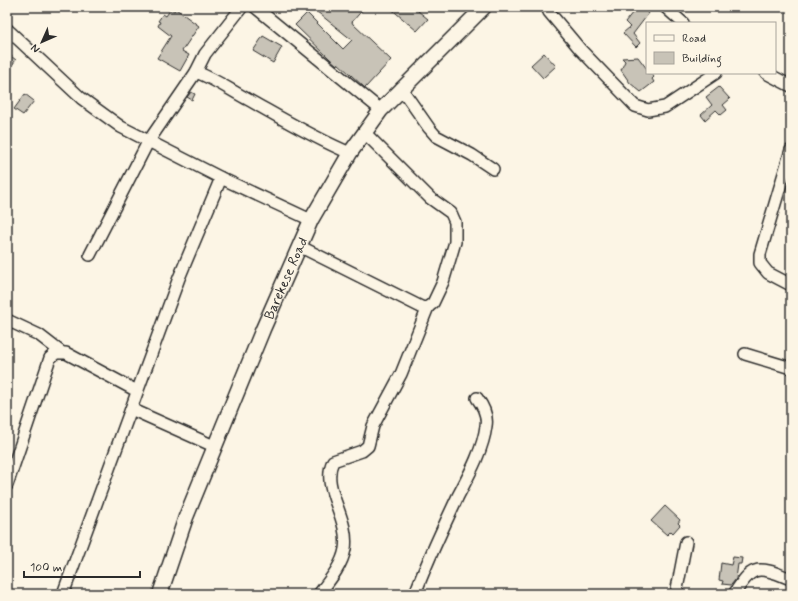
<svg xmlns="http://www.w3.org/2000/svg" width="798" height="601" viewBox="0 0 798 601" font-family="Mynerve,sans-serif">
	<rect width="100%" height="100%" fill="#fcf5e5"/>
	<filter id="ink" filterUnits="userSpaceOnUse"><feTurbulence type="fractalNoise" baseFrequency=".025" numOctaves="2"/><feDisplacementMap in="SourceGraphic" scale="8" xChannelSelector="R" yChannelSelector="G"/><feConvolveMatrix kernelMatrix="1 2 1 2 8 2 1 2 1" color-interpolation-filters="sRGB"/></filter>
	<g filter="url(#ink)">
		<g fill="#c8c3b7" stroke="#2b2b2b">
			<path d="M311 7H365L352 22 353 24 391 60 365 88 338 63 337 65 330 59 295 25 307 13 343 49 352 40Z"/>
			<path d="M389 7H422L418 11 428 19 417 31Z"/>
			<path d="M637 7H641L649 13 633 34 640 43 636 47 623 33 630 27 625 22Z"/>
			<path d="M171 9 174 11 176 9 199 26 182 51 189 55 180 71 157 58 171 36 158 26 160 22 158 21 163 14 166 16Z"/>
			<path d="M263 36 282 47 273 63 253 51Z"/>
			<path d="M7 53 16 60 7 71Z"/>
			<path d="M544 53 556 66 543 78 531 65Z"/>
			<path d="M638 57 647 69V73H651L654 77 652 79 654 82 641 92 630 83 621 70 625 61 622 58Z"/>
			<path d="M719 87 730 99 723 105 727 110 721 115 716 110 705 120 701 115 712 105 706 97Z"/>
			<path d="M191 92 195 94 192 100 187 97Z"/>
			<path d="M25 94 34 101 23 115 14 109Z"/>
			<path d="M665 506 680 520 678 523 680 525 673 533 671 531 667 535 651 521Z"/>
			<path d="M733 557 742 558 741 564H738L736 579 731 585 722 584 723 581 719 580 721 563 731 565Z"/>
		</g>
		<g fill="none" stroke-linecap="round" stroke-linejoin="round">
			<g stroke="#2b2b2b" stroke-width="14">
				<g id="minor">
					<path d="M255 7 381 110"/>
					<path d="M547 7 549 12 580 49 635 106 648 110 665 107 716 73"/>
					<path d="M665 7 683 23"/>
					<path d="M7 29 81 98 121 127 221 178 311 220"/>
					<path d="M196 72C215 79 230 90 247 99 281 118 314 138 350 153"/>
					<path d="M766 73 791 86"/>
					<path d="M401 88 429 128 436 136 472 155 493 169"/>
					<path d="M791 150 760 254V263L768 273 791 285"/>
					<path d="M299 246 423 308 428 307 433 303 443 282 455 242V222L451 213 430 198 365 133"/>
					<path d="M90 255 148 142 196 72 205 54 242 7"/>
					<path d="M7 320 39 335 61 352"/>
					<path d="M745 354 791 368"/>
					<path d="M131 409 216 447"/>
					<path d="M7 485 50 358 56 353H66L137 391"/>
					<path d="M63 594 179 278 221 178"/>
					<path d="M319 594C329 581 342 566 345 549 350 517 320 488 333 461L362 451 368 446 373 426 401 374 428 307"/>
					<path d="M415 594C427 561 443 528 458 496 469 475 483 450 486 426 488 415 483 406 477 398"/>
					<path d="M676 594 686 542"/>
					<path d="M734 594C739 587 746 574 755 571 765 567 782 576 791 579"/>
				</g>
			</g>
			<g stroke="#2b2b2b" stroke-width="17">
				<g id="major">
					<path id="s1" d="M160 594 186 517 263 329 311 220 350 153 381 110 484 7"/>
				</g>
			</g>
			<use href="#minor" stroke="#fcf5e5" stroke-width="11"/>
			<use href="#major" stroke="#fcf5e5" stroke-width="14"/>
		</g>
	</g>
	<g text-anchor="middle" stroke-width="4" stroke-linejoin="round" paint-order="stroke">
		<g font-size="14" fill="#2b2b2b" stroke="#fcf5e5">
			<text dy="5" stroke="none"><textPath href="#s1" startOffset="340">Barekese Road</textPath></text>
		</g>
	</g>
	<rect width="798" height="601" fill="none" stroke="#fcf5e5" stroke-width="24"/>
	<rect x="12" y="12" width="774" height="577" fill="none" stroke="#2b2b2b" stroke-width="1.5" filter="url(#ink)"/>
	<rect x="646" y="22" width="130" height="52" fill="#fcf5e5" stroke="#a8a49b"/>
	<rect x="654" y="35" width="20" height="6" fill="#fcf5e5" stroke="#a8a49b"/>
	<text x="682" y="42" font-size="12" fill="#2b2b2b">Road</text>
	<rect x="654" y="52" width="20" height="12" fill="#c8c3b7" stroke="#a8a49b"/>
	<text x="682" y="62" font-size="12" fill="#2b2b2b">Building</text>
	<g transform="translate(42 42) rotate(225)" stroke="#fcf5e5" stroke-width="3" paint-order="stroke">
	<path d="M0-3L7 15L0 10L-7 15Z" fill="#2b2b2b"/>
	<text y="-6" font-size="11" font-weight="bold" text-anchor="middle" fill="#2b2b2b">N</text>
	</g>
	<path d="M24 571v6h116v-6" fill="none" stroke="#2b2b2b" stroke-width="2"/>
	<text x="30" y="571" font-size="12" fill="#2b2b2b" stroke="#fcf5e5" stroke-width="3" paint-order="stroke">100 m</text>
</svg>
